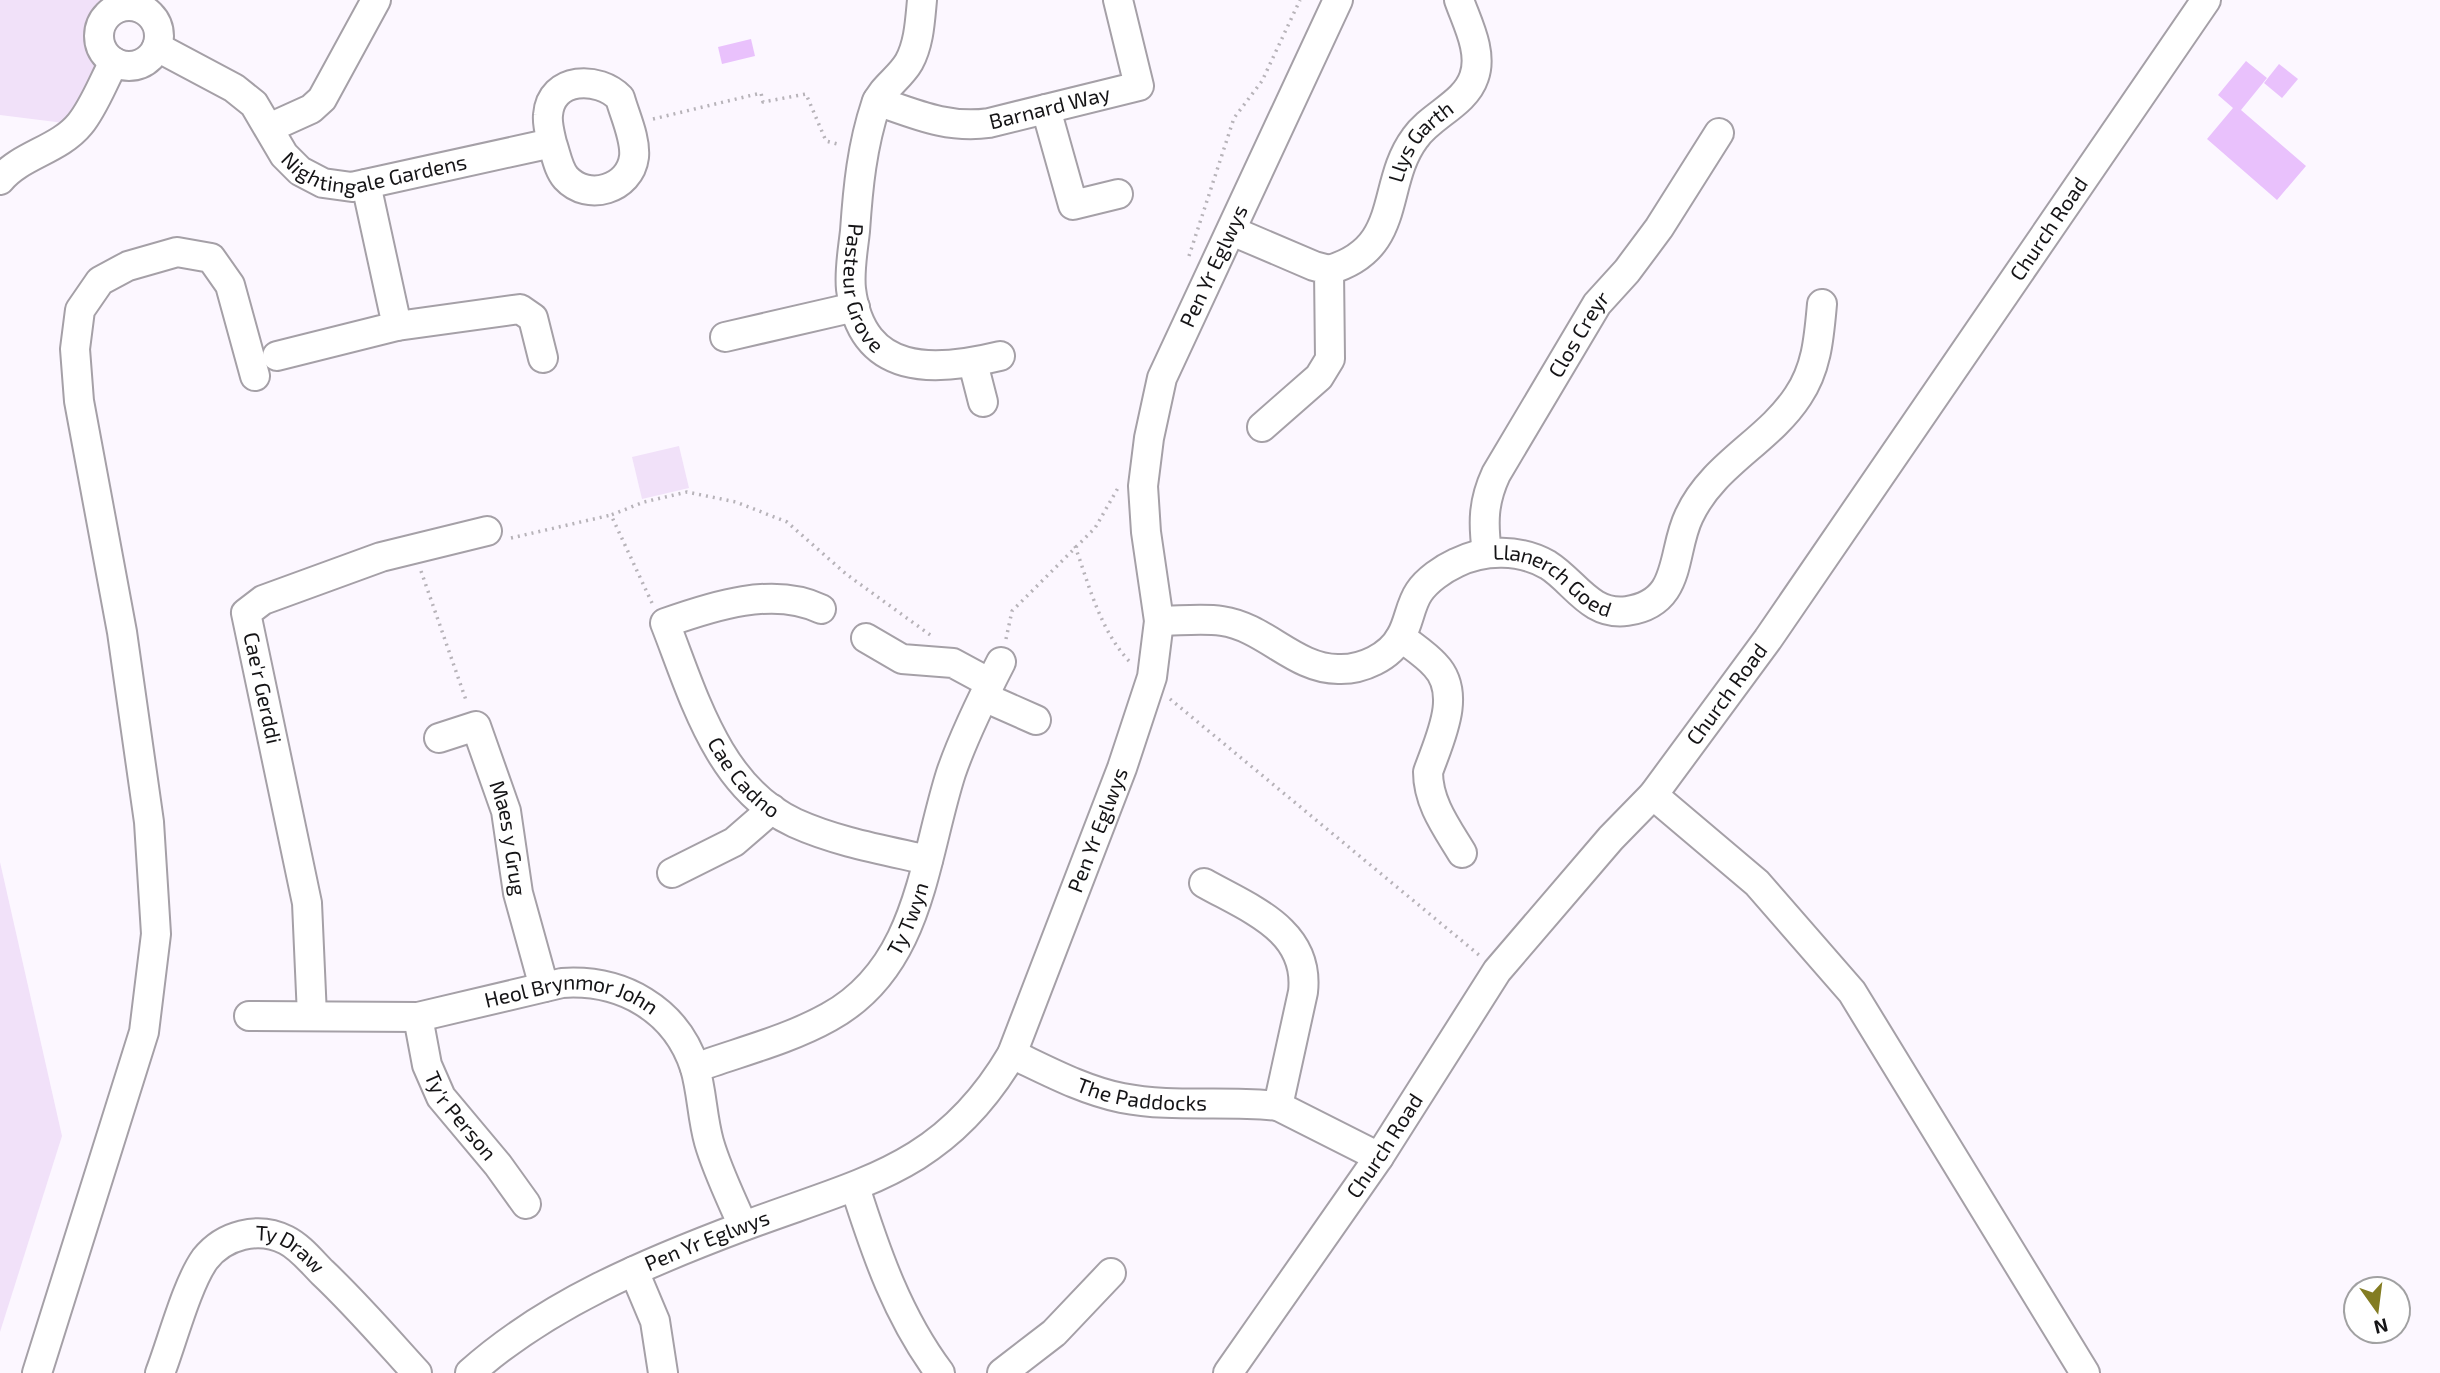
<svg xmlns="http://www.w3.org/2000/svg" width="2440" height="1373" viewBox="0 0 2440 1373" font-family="'Exo 2',sans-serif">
	<rect width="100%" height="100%" fill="#fcf7ff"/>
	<g fill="#f1e1f9">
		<path d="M0 0H123L122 6 102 20 98 39 114 62 80 125 0 115Z"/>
		<path d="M679 446 689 488 642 499 632 457Z"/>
		<path d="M0 862 62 1136 0 1332Z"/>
	</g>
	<g fill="#e9c1fc">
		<path d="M751 39 755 56 722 64 718 47Z"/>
		<path d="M2246 61 2267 78 2241 110 2306 166 2277 200 2207 139 2233 108 2218 95Z"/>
		<path d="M2279 64 2298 79 2282 98 2264 83Z"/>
	</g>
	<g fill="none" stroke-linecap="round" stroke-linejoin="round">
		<g stroke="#a5a0a7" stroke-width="32">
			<g id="minor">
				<path id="s1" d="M922 0C920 21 919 44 909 62 900 78 882 88 876 104 862 146 858 187 855 231 853 250 849 270 851 289 862 377 935 372 1000 356"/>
				<circle cx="129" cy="36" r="30"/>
				<path id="s2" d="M157 47 234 88 254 104 284 155 300 171 323 183 352 187 552 143C556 154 558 169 566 178 588 202 630 189 634 157 636 139 625 116 620 98 599 76 551 76 548 115 547 124 550 134 552 143"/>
				<path id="s3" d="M877 101C915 114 948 129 989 123L1139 86 1118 0"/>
				<path d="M1046 109 1073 205 1118 194"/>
				<path d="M269 128 311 109 322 99 376 0"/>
				<path d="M0 180C20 155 59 150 80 124 94 107 103 82 114 62"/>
				<path d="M1232 231 1314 266 1329 270 1330 359 1319 377 1262 427"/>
				<path id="s4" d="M1329 270C1404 248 1380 185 1415 138 1431 115 1465 104 1474 77 1483 52 1467 23 1459 0"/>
				<path d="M397 326 520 309 533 318 543 358"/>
				<path d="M725 337 855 307"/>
				<path d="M277 356 397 326 366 184"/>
				<path d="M973 363 983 402"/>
				<path id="s5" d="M1487 553C1483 523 1483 502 1496 474L1597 304 1627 271 1659 228 1719 133"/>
				<path id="s6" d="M821 609C774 586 713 606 665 623 693 694 718 788 795 823 837 842 884 850 928 860"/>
				<path id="s7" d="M1159 621C1179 621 1202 618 1222 621 1265 627 1295 669 1338 669 1362 670 1390 657 1401 636 1409 623 1410 605 1419 592 1427 580 1443 569 1456 563 1484 549 1520 549 1548 565 1575 582 1590 616 1627 611 1683 603 1671 553 1689 516 1713 464 1768 442 1798 396 1817 368 1819 337 1822 304"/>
				<path d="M1401 637C1412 646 1425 654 1435 665 1463 694 1439 740 1428 772 1428 803 1447 828 1462 853"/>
				<path d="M866 638 902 659 953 663 990 683"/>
				<path d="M984 697 1036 720"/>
				<path id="s8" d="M439 738 476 726 506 811 518 893 544 987"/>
				<path d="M1653 795 1757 883 1852 992 2085 1373"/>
				<path d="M672 873 734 842 772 809"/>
				<path id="s9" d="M249 1016 418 1017 562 983C622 979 676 1009 695 1068 702 1092 702 1117 709 1142 717 1170 731 1198 743 1226"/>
				<path d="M312 1016 307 903 246 613 263 600 381 557 487 531"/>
				<path id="s10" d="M418 1017 427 1065 441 1097 498 1165 526 1204"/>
				<path id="s11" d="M1012 1054C1048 1071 1083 1090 1122 1098 1173 1108 1226 1100 1278 1106L1303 992C1310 930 1250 909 1204 883"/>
				<path id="s12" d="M695 1068C739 1052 788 1040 829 1017 920 967 923 861 951 773 964 735 983 697 1001 662"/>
				<path d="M1278 1106 1379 1157"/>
				<path d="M855 1187C876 1253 898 1317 940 1373"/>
				<path d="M634 1271 655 1321 663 1373"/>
				<path d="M37 1373 144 1032 156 934 149 822 122 632 79 401 75 349 80 310 100 281 128 266 177 252 211 258 230 285 255 376"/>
				<path id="s13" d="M160 1373C172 1342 187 1284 205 1259 224 1235 258 1226 286 1240 300 1247 311 1261 322 1272 356 1304 386 1339 417 1373"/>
				<path id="s14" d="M470 1373C547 1304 648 1262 744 1226 861 1182 944 1170 1012 1054L1122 768 1152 677 1159 621 1146 532 1143 486 1149 438 1162 378 1338 0"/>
				<path d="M1002 1373 1054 1333 1111 1273"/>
				<path id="s15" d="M1228 1373 1379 1157 1497 971 1611 838 1653 795 1768 639 2206 0"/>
			</g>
		</g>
		<g stroke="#b7b3b9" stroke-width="3.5" stroke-dasharray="2 5" stroke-linecap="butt">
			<path d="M653 119 761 93 763 102 806 94 826 141 841 145"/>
			<path d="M1189 256 1234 118 1262 81 1300 0"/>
			<path d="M511 538 611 515"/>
			<path d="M1075 546C1089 585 1100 630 1129 661"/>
			<path d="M421 571 467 703"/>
			<path d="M652 603 611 515 644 502 687 492 736 502 787 522 846 574 933 637"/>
			<path d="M1006 639 1012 611 1095 528 1118 488"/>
			<path d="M1170 699 1479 955"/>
		</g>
		<use href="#minor" stroke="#fff" stroke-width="28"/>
	</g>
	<g text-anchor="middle" stroke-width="7" stroke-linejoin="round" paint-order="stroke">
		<g font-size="21" fill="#151416" stroke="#fff">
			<text dy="7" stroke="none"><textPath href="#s3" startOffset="178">Barnard Way</textPath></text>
			<text dy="7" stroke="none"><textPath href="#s4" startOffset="166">Llys Garth</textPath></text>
			<text dy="7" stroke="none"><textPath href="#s2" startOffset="270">Nightingale Gardens</textPath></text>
			<text dy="7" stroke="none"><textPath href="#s15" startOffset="1410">Church Road</textPath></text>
			<text dy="7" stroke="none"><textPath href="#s14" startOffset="1468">Pen Yr Eglwys</textPath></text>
			<text dy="7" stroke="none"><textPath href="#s1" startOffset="306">Pasteur Grove</textPath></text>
			<text dy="7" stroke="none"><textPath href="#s5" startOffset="243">Clos Creyr</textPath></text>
			<text dy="7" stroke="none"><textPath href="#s7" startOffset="466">Llanerch Goed</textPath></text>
			<text transform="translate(262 688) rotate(78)" y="7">Cae'r Gerddi</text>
			<text dy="7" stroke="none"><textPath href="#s15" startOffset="844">Church Road</textPath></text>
			<text dy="7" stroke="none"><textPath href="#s6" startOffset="336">Cae Cadno</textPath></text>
			<text dy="7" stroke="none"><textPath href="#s14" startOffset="880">Pen Yr Eglwys</textPath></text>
			<text dy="7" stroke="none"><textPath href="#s8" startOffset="156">Maes y Grug</textPath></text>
			<text dy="7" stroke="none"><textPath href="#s12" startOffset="273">Ty Twyn</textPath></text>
			<text dy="7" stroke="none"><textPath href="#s9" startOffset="327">Heol Brynmor John</textPath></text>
			<text dy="7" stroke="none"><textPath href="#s11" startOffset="138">The Paddocks</textPath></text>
			<text dy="7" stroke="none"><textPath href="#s10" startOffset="110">Ty'r Person</textPath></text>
			<text dy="7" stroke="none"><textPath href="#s15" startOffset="276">Church Road</textPath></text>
			<text dy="7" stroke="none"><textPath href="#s14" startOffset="273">Pen Yr Eglwys</textPath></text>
			<text dy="7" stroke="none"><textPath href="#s13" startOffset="220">Ty Draw</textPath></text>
		</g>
	</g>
	<g transform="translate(2377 1310) rotate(166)"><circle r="33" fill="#ffffff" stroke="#a1a1a2" stroke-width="2"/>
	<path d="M0-5L12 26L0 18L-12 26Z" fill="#837c22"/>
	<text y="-10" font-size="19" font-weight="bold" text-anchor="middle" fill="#151416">N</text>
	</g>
</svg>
